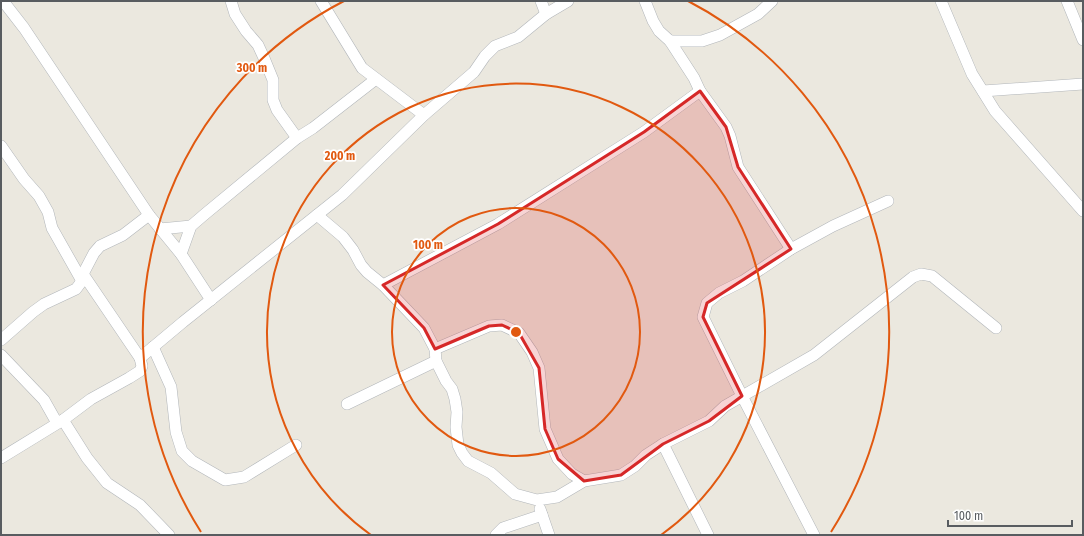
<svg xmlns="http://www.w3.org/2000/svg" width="1084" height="536" viewBox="0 0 1084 536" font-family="'Fira Sans Condensed',sans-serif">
	<rect width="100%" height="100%" fill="#ebe8df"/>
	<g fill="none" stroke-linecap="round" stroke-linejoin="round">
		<g stroke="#b2b6ba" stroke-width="12">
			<g id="minor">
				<path d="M3 1 24 28 149 215 181 254 211 300"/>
				<path d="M231 1 235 14 246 31 258 45 264 58 273 80V100L277 110 297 138"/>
				<path d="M321 1 362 68 424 115"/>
				<path d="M541 1 546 14"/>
				<path d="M645 1 653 21 659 31 670 41 694 78 700 91 726 127 730 136 738 167 791 249"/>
				<path d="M941 1 972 74 995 111 1083 211"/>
				<path d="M1067 1 1083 40"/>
				<path d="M670 41H702L720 35 758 14 772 1"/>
				<path d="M983 91 1083 84"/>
				<path d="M1 146 24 179 39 196 48 212 52 228 82 281"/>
				<path d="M317 215 343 237 353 250 361 265 367 272 383 285 424 328 435 349 436 361 446 381 452 389 455 399 457 412 456 427 458 445 462 453 468 461 491 473 515 494 537 500 557 497 584 481 621 475 635 466 646 455 663 444 709 421 725 406 814 355 913 277 921 274 932 276 996 328"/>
				<path d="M160 229 191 226"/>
				<path d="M181 254 191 226 205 214 297 138 313 128 376 79"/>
				<path d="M383 285 498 224 644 132 700 91"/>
				<path d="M1 340 33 312 44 304 76 289 82 281 83 274 94 253 100 246 123 235 149 215"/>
				<path d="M153 347 171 387 176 432 182 451 192 461 225 480 244 477 296 445"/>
				<path d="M435 349 489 326 502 325 519 333 532 352 539 368 545 429 558 459 572 474 584 481"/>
				<path d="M1 355 44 400 57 423"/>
				<path d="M140 358 183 322 342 195 424 115 474 72 485 56 495 46 518 37 546 14 568 1"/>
				<path d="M347 404 436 361"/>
				<path d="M63 420 87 458 107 483 140 505 169 535"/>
				<path d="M663 444 708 535"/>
				<path d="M1 458 63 420 91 399 129 378 140 371 142 366 140 358 83 274"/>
				<path d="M540 509 549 535"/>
				<path d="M496 535 503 528 542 515"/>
				<path d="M814 535 742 396 703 317 707 303 719 293 743 281 791 249 833 226 888 201"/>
			</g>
		</g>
		<use href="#minor" stroke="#fff" stroke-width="11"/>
	</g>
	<path fill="#d62828" fill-opacity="0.2" stroke="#d62828" stroke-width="3" stroke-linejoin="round" d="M700 91 726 127 738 167 791 249 707 303 703 317 742 396 709 421 663 444 621 475 584 481 558 459 545 429 539 368 519 333 502 325 489 326 435 349 424 328 383 285 498 224 644 132Z"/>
	<g fill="none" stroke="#e15910" stroke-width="2">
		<circle cx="516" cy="332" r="124"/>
		<path d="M371 535A249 249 0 1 1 661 535"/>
		<path d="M201 532A373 373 0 0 1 344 1M688 1A373 373 0 0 1 831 532"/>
	</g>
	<circle cx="516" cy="332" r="6" fill="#e15910" stroke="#fff" stroke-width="2"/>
	<g font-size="12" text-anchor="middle" font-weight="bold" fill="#e15910" stroke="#fff" stroke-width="3.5" stroke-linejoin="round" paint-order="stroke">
		<text x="252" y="72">300 m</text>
		<text x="340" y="160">200 m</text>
		<text x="428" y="249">100 m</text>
	</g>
	<rect width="1084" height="536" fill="none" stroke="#585c60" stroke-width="4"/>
	<path d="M948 520v6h124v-6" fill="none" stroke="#585c60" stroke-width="2"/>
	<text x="954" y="520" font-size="12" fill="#585c60" stroke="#ffffff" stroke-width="3" paint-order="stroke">100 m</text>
</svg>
